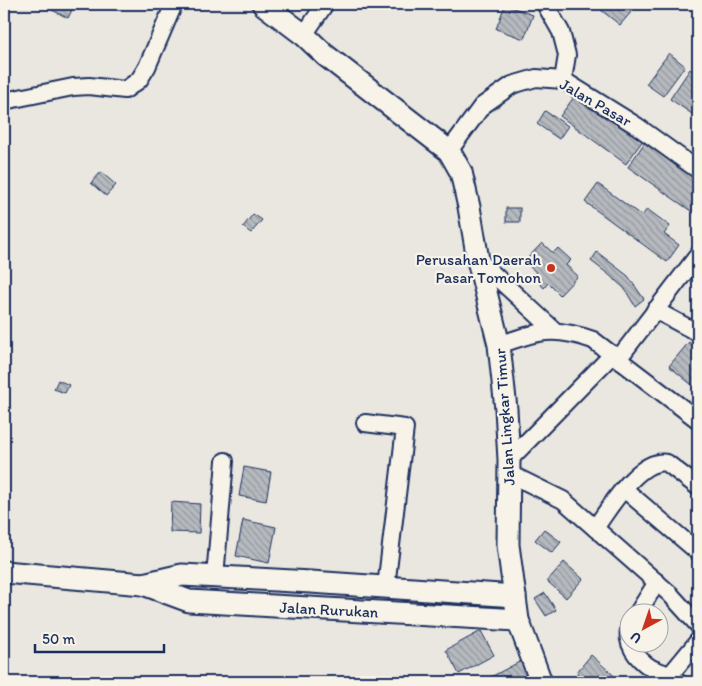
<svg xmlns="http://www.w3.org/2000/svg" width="702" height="686" viewBox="0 0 702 686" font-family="Itim,sans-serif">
	<defs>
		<pattern id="building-back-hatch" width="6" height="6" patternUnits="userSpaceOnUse" patternTransform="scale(1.25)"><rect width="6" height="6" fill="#b6babf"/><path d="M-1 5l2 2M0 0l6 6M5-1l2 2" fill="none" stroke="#93989e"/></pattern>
	</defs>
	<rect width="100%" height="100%" fill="#eae7e0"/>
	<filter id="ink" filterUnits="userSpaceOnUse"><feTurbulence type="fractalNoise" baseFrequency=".02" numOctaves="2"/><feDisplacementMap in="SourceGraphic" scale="10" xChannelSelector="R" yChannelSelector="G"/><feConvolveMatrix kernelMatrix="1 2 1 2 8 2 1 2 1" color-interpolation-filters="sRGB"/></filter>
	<g filter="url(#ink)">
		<g fill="url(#building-back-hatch)" stroke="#1b2f5e">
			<path d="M40 4H75L68 18Z"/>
			<path d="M606 4H638L620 25 601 10Z"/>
			<path d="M505 5 533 15 524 39 496 29Z"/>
			<path d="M669 53 685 66 663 96 646 84Z"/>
			<path d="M690 69 698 75V118L670 99Z"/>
			<path d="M577 93 643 140 626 164 560 116Z"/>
			<path d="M545 111 568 126 559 139 537 124Z"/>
			<path d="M645 142 698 180V216L628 167Z"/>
			<path d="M101 172 116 185 106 196 91 183Z"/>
			<path d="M598 184 642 216 647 209 670 226 664 234 679 245 667 262 585 202Z"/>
			<rect x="506" y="208" width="14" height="14"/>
			<path d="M253 214 262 220 251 233 243 227Z"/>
			<path d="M542 243 553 253 558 248 571 260 566 265 578 276 560 295 548 283 544 288 532 276 536 272 524 262Z"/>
			<path d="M597 252 628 276 644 299 635 306 624 288 608 274 591 261Z"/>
			<path d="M689 342 698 350V390L669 366Z"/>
			<path d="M58 380 69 385 65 393 54 389Z"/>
			<path d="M244 467 271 472 266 501 239 496Z"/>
			<path d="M171 502 200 504 199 533 170 532Z"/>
			<path d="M243 520 276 527 269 563 236 556Z"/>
			<path d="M544 529 561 542 552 553 535 540Z"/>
			<path d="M564 562 583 579 566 598 547 581Z"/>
			<path d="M545 593 556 610 546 616 535 599Z"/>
			<path d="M481 631 494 655 459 674 446 650Z"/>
			<path d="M591 655 621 682H581L577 672Z"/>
			<path d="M523 660 535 682H489L487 679Z"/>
		</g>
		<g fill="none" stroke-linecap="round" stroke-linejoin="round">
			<g stroke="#1b2f5e" stroke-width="20">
				<g id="minor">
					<path d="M545 4 561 32 567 55 563 80"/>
					<path d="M304 35 325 4"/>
					<path d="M4 101 73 87 89 86 125 90 139 80 147 67 174 4"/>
					<path d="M449 151 482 106 512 85 536 78 563 80 637 126 698 170"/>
					<path d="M478 260 555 331"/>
					<path d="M655 310 698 333"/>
					<path d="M499 345C537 331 554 326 593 340L698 420"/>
					<path d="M619 358 698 255"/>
					<path d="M365 423 405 428 386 587"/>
					<path d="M509 460 613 354"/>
					<path d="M510 474 563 500 670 594 698 625"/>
					<path d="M624 489 698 552"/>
					<path d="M595 528C609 509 639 457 667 463L698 487"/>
					<path d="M215 577 225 461"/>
					<path d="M637 614 657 582"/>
					<path d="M630 626C624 643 637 659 651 668 657 671 664 673 670 675"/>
					<path d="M677 681 670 675 698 641"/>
				</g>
			</g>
			<g stroke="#1b2f5e" stroke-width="25">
				<g id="major">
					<path d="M263 4 304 35 325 55 449 151 461 172 469 207 478 260 499 345 506 409 509 460 508 545 518 620 541 682"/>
					<path d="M4 572 143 584 189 601 518 620"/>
					<path d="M143 584 182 575 311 582 515 596"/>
				</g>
			</g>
			<use href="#minor" stroke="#f7f3e8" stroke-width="16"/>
			<use href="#major" stroke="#f7f3e8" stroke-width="21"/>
		</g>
	</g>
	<circle fill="#c8321e" stroke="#f7f3e8" stroke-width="2" cx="551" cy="268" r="5"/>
	<g text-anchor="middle" stroke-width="4.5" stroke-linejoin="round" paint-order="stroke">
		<g font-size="16" fill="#1b2f5e" stroke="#f7f3e8">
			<text transform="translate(596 102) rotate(30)" y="6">Jalan Pasar</text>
			<text transform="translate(504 417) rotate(-94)" y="6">Jalan Lingkar Timur</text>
			<text transform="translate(329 609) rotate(3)" y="6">Jalan Rurukan</text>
		</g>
		<g font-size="16" fill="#1b2f5e" stroke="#f7f3e8" text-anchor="end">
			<text x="541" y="265">Perusahan Daerah<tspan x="541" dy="18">Pasar Tomohon</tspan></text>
		</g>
	</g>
	<rect width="702" height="686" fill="none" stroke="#f7f3e8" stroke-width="20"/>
	<rect x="10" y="10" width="682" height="666" fill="none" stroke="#1b2f5e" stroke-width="2" filter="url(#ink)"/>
	<g transform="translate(644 628) rotate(220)"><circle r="24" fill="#f7f3e8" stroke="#9fa5b1"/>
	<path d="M0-4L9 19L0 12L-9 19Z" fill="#c8321e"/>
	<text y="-8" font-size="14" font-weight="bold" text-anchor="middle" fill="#1b2f5e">U</text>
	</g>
	<path d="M35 644v8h129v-8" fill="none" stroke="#1b2f5e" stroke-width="2.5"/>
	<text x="42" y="644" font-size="15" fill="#1b2f5e" stroke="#f7f3e8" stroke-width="4" paint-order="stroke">50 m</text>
</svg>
